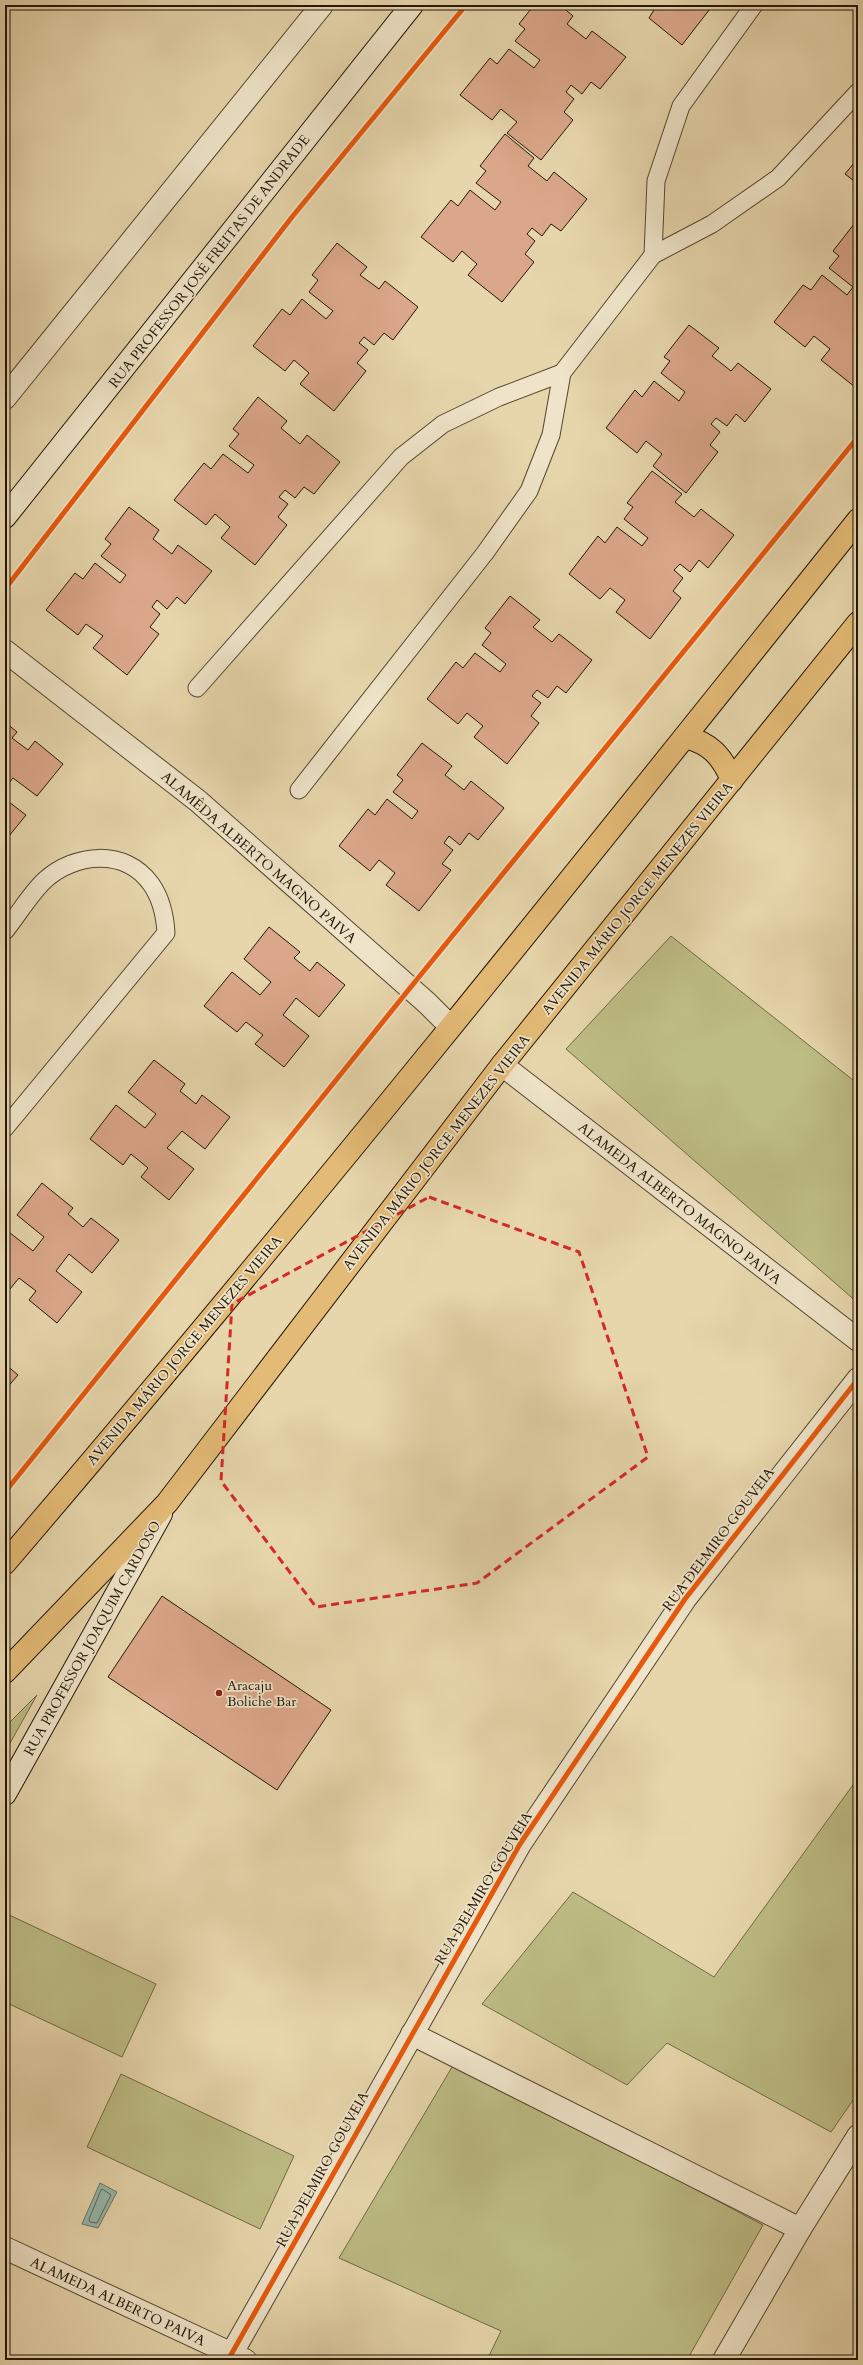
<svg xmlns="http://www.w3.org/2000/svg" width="863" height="2365" viewBox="0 0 863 2365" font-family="Cardo,serif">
	<rect width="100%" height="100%" fill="#e7d6ac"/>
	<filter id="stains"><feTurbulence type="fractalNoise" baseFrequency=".005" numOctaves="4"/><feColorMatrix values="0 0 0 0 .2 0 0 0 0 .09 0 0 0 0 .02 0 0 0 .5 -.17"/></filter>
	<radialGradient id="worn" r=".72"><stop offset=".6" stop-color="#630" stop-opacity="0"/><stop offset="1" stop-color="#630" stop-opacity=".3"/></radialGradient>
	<g fill="#bdbc84" stroke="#706945">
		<path d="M671 936 858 1084V1303L566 1049Z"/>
		<path d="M37 1695 5 1752V1727Z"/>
		<path d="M858 1778V2093L831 2132 667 2043 627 2085 482 2004 573 1892 714 1977Z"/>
		<path d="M5 1913 156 1984 122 2057 5 2002Z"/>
		<path d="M455 2062 763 2225 687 2360H487L501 2331 339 2258Z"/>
		<path d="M121 2074 294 2156 260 2229 87 2147Z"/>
	</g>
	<path fill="#97b9ad" stroke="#68786a" d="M100 2183 117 2192 98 2228 82 2224Z"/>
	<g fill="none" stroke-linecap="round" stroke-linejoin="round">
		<path stroke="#5c685a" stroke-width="1" d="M104 2190 111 2195 97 2223 90 2222 89 2219 101 2190Z"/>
	</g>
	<g fill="#dba78a" stroke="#221606">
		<path d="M534 5H560L573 16 567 24 586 39 592 31 626 57 600 89 591 82 582 94 571 85 566 92 574 99 564 112 573 120 541 160 507 133 517 122 501 109 492 120 460 95 490 58 497 64 509 49 534 68 540 60 515 41 525 29 519 24Z"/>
		<path d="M657 5H713L682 45 649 18Z"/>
		<path d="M505 134 534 158 528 166 547 181 554 172 587 199 561 231 551 224 542 236 532 228 527 234 535 241 525 254 534 262 502 302 468 275 477 264 462 251 453 262 421 237 451 200 458 206 470 190 495 210 501 202 476 183 486 171 480 166Z"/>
		<path d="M858 158V184L845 174Z"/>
		<path d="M858 219V382L855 387 821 360 830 349 814 336 805 347 774 322 803 285 811 290 822 275 847 295 853 287 829 268 839 256 833 251Z"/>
		<path d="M337 243 367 267 360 275 379 289 385 281 418 307 393 340 384 333 374 345 364 337 359 343 368 350 357 363 366 371 334 411 300 384 309 373 294 360 285 371 253 346 282 309 290 315 302 299 326 319 333 311 309 292 318 280 312 275Z"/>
		<path d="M689 325 719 348 712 356 731 371 738 363 771 389 745 422 736 414 727 426 716 418 711 424 720 432 710 445 718 452 686 493 653 466 662 454 646 441 637 453 606 428 635 390 642 397 654 381 679 401 685 392 661 373 670 361 664 357Z"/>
		<path d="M258 397 287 421 281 428 300 444 307 435 340 462 314 494 304 487 295 498 285 490 279 497 288 504 278 517 287 525 255 565 221 538 230 527 215 514 206 525 174 500 204 463 211 469 223 454 248 473 254 465 229 446 239 434 233 429Z"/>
		<path d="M652 471 682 494 675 502 694 517 701 509 734 535 708 568 699 560 690 572 680 564 674 570 683 578 673 591 681 598 650 639 616 612 625 600 610 588 600 599 569 574 598 536 605 543 617 527 642 546 648 538 624 519 633 507 627 503Z"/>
		<path d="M129 507 159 530 153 539 172 554 178 545 212 571 185 604 177 597 167 609 157 600 152 607 160 614 150 627 159 634 127 675 93 648 103 636 86 624 78 635 46 610 75 573 83 579 95 563 120 583 126 575 101 556 111 544 105 539Z"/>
		<path d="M510 596 540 620 533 627 552 642 559 634 592 660 566 693 557 686 548 698 537 690 532 696 541 703 531 716 539 723 507 764 474 737 483 726 467 713 458 724 427 699 456 662 463 668 475 653 500 672 506 664 482 645 491 633 485 628Z"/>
		<path d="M5 722 17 732 12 738 28 750 35 741 63 764 37 796 13 778 5 788Z"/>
		<path d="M422 743 452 766 445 775 464 790 471 781 504 808 478 840 469 833 460 845 449 836 444 843 453 850 442 864 451 870 419 911 386 885 395 873 379 860 370 871 339 846 368 809 375 815 387 799 412 819 418 811 393 792 403 780 397 775Z"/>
		<path d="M5 799 26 815 5 841Z"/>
		<path d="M269 927 300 952 294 958 310 971 317 962 345 985 319 1017 296 998 283 1015 309 1036 284 1067 255 1044 263 1035 246 1022 237 1032 204 1006 232 972 260 995 271 982 244 959Z"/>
		<path d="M154 1060 185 1084 180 1091 196 1104 202 1095 230 1117 205 1149 182 1131 167 1148 194 1169 169 1200 141 1177 148 1168 131 1154 123 1165 90 1139 116 1105 145 1128 156 1114 128 1092Z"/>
		<path d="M42 1183 73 1208 68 1214 83 1227 91 1218 119 1240 92 1273 69 1254 56 1271 82 1292 57 1323 29 1300 36 1291 19 1278 10 1289 5 1284V1229L33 1251 44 1237 17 1215Z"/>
		<path d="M5 1364 18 1375 5 1390Z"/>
		<path d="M162 1596 331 1710 277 1790 108 1677Z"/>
	</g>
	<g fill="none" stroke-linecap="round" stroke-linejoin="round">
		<g stroke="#534630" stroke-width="19">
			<g id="lane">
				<path d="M653 255 656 181 681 106 754 5"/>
				<path d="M197 688 401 457 443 424 499 397 562 373"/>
				<path d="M299 790 485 553 529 491 551 435 562 373 653 255 712 224 778 178 858 92"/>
				<path d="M5 931C18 915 30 894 45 880 75 853 125 848 151 884 161 898 165 916 166 933L5 1128"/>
			</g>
		</g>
		<g stroke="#534630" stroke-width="24">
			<g id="street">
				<path d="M5 398 322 5"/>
				<path d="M5 651 198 801 427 1003 450 1026"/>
				<path d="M502 1065 858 1340"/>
				<path d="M412 2034 800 2229"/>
				<path d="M5 2248 245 2360"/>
				<path d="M228 2360 520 1844 685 1599 858 1379"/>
				<path d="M724 2360 800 2229 858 2136"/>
			</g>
		</g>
		<g stroke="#221606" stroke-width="24">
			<g id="secondary">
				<path d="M5 517 412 5"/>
				<path d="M5 1794 161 1514"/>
			</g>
		</g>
		<g stroke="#221606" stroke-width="24">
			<g id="primary">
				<path d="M685 737C710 743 722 756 732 780"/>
				<path d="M5 1563C297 1222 578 871 858 520"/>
				<path d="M5 1672 167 1503 502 1065 858 623"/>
			</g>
		</g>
		<use href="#lane" stroke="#efe4c9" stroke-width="17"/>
		<use href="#street" stroke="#efe4c9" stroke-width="22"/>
		<use href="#secondary" stroke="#efe4c9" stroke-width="22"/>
		<use href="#primary" stroke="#e4bb76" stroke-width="22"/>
		<g stroke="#efe4c9" stroke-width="8">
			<g id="cycleway">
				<path d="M5 589 292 217 466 5"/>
				<path d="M5 1492 410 988 858 437"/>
				<path d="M228 2360 520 1844 685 1599 858 1379"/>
			</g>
		</g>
		<use href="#cycleway" stroke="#e8590c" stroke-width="5"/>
	</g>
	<path fill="none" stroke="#d62828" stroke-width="3" stroke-dasharray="8 5" stroke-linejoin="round" d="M429 1197 579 1252 648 1457 477 1583 316 1607 221 1481 232 1304Z"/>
	<circle fill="#8f2418" stroke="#efe4c9" stroke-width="1.5" cx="219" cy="1693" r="4"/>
	<g text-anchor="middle" stroke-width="3.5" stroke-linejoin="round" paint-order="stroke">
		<g font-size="14" fill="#221606" stroke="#efe4c9">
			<text transform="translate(209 261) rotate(-52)" y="5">RUA PROFESSOR JOSÉ FREITAS DE ANDRADE</text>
			<text transform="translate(259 857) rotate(41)" y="5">ALAMÊDA ALBERTO MAGNO PAIVA</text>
			<text transform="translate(637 898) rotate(-51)" y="5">AVENIDA MÁRIO JORGE MENEZES VIEIRA</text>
			<text transform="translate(436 1152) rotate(-52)" y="5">AVENIDA MÁRIO JORGE MENEZES VIEIRA</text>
			<text transform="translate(680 1203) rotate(38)" y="5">ALAMEDA ALBERTO MAGNO PAIVA</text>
			<text transform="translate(184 1350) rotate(-50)" y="5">AVENIDA MÁRIO JORGE MENEZES VIEIRA</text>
			<text transform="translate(718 1539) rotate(-53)" y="5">RUA DELMIRO GOUVEIA</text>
			<text transform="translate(92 1638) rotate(-61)" y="5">RUA PROFESSOR JOAQUIM CARDOSO</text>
			<text transform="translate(483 1888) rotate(-59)" y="5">RUA DELMIRO GOUVEIA</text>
			<text transform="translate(322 2169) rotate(-61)" y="5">RUA DELMIRO GOUVEIA</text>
			<text transform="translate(118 2301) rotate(25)" y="5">ALAMEDA ALBERTO PAIVA</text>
		</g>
		<g font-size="14" fill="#221606" stroke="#efe4c9" text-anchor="start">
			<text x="227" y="1690">Aracaju<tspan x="227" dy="16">Boliche Bar</tspan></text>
		</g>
	</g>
	<rect width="863" height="2365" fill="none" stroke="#e7d6ac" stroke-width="20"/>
	<rect x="6" y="6" width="851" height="2353" fill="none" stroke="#221606" stroke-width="2"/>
	<rect x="10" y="10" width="843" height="2345" fill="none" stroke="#221606"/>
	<rect width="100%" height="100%" filter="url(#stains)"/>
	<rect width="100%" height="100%" fill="url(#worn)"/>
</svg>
